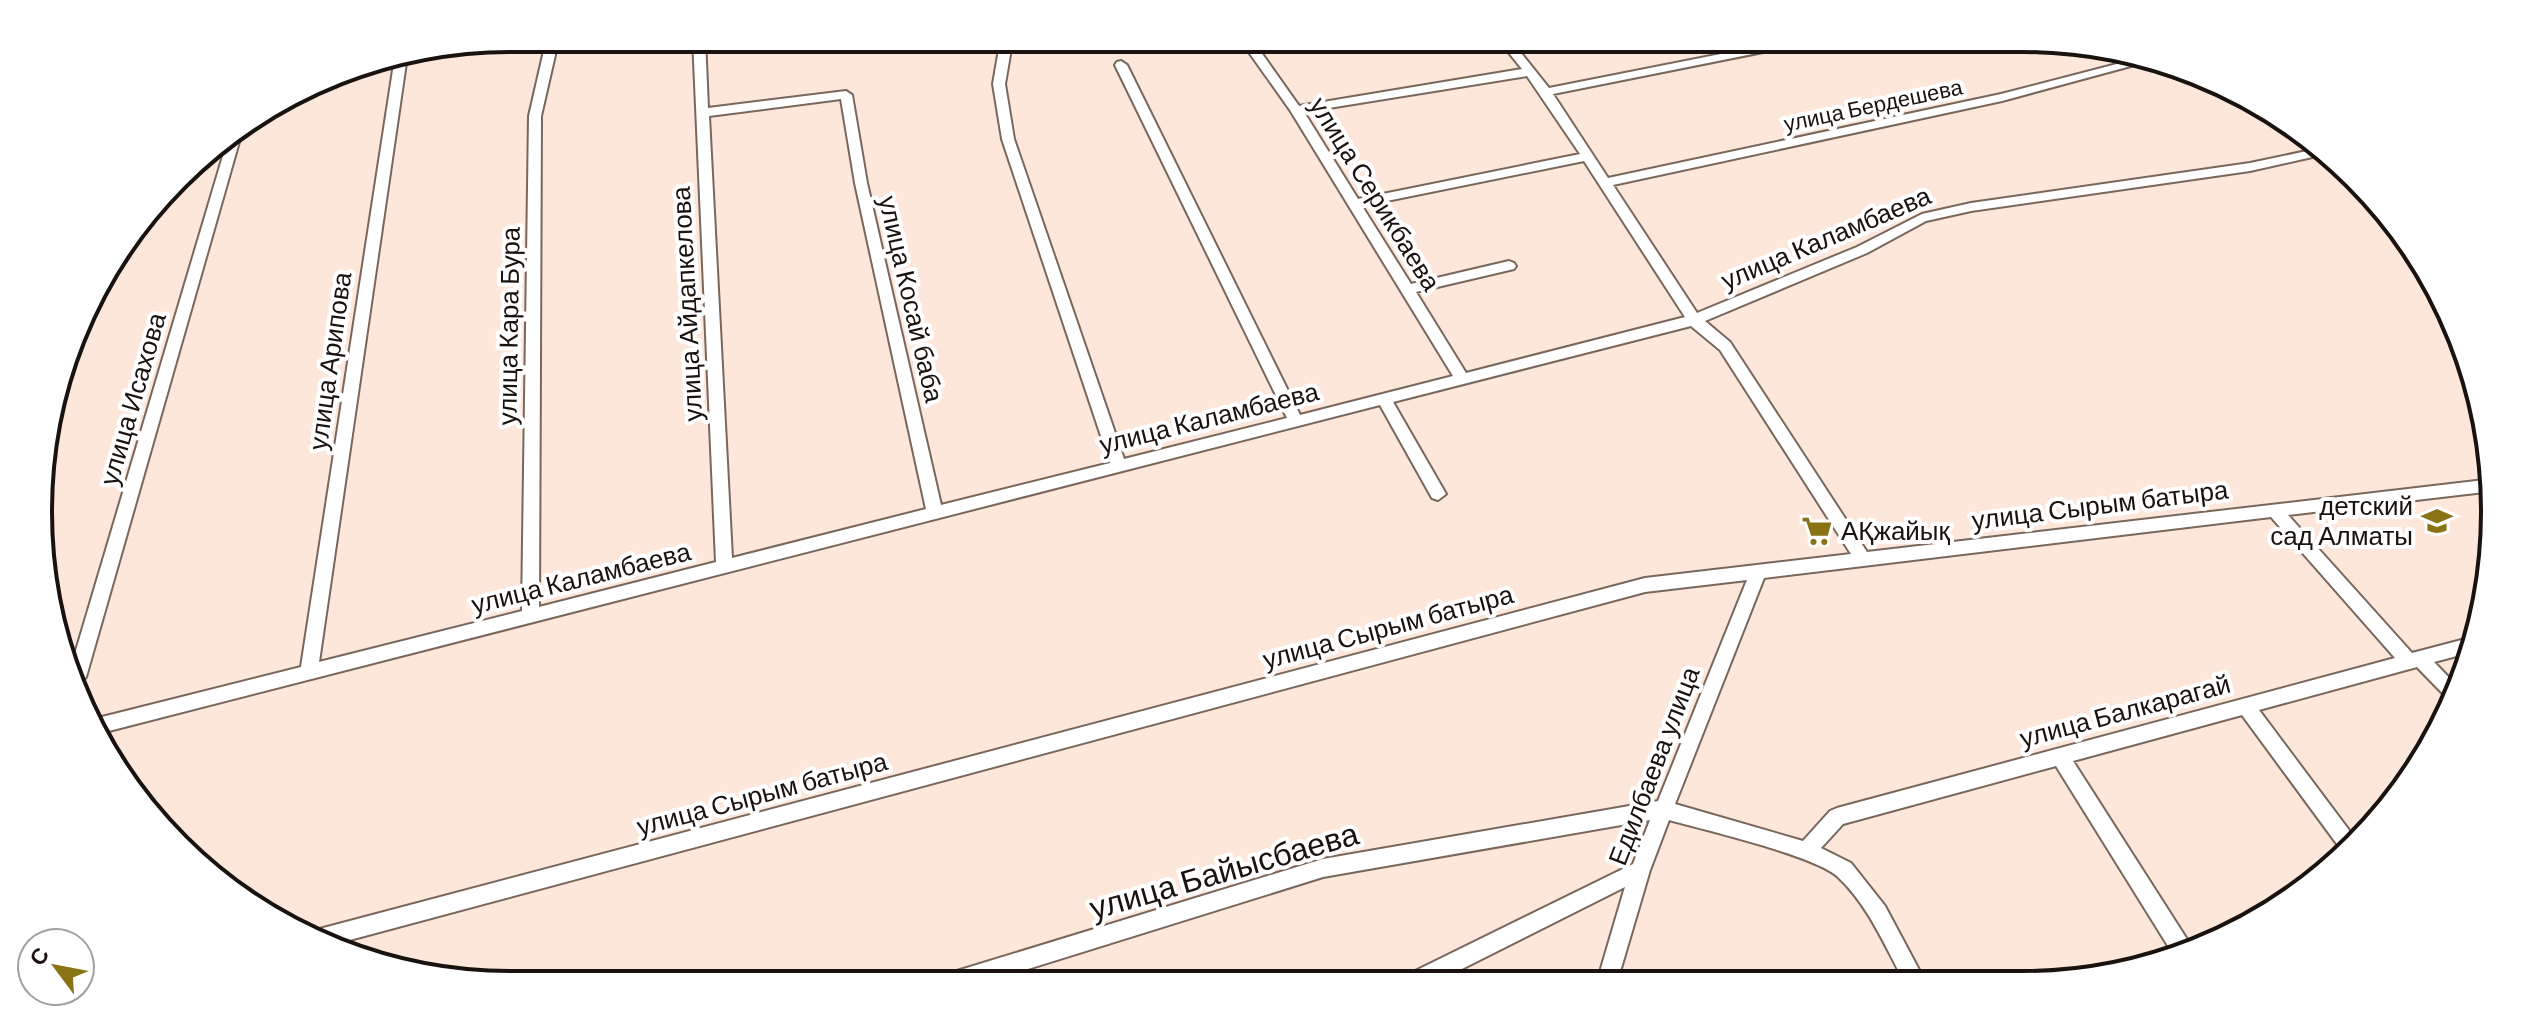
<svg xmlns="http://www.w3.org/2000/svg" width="2533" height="1023" viewBox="0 0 2533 1023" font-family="Barlow,sans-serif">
	<rect width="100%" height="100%" fill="#fce7da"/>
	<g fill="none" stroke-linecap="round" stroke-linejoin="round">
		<g stroke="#79675c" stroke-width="4">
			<g id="minor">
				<path d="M541 38H553L555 55 541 116 539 607 716 562 693 38H705L708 108 846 91 852 95 867 183 941 505 1110 463 1002 139 993 84 999 49 994 38H1006L1011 49 1005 84 1014 139 1124 459 1287 418 1115 65 1117 62 1121 61 1127 65 1300 415 1453 376 1290 110 1241 41C1212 48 1176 63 1152 38H1165L1177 44 1186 45 1225 38H1251L1299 106 1522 69 1497 38H1509L1549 88 1801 38H1824L1818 41 1553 94 1608 178 2001 94 2140 58 2153 60 2002 101 1613 185 1697 313 1857 247 1922 214 1971 203 2250 163 2321 148 2330 153 2250 171 1971 211 1926 221 1867 253 1705 321 1730 342 1867 552 2493 479V491L2288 515 2412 653 2473 637 2472 652 2434 662 2458 687 2451 702 2417 667 2259 710 2357 841 2345 855 2242 715 2073 761 2190 944 2192 948 2173 954 2056 766 1843 824 1821 848 1851 863 1885 906 1925 981H1904C1885 946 1868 905 1838 877 1816 856 1705 830 1669 820L1650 870 1617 982H1597L1625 887 1434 983H1402L1405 976 1633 864 1650 820 1323 877 980 984H937L940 977 947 974 1323 859 1658 801 1747 580 1645 592 331 945 311 934 312 931 1645 578 1851 554 1720 350 1691 326 1393 402 1446 494 1438 500 1432 498 1380 405 101 733 95 719 98 718 301 667 395 57 407 56 319 662 522 611 529 116 543 55ZM1527 76 1580 154 1358 199 1304 112ZM841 99 855 183 926 509 732 558 709 116ZM1584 161 1685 317 1466 373 1416 292 1514 269 1516 266 1514 263 1509 261 1411 284 1362 206ZM2271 517 2395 658 1837 808 1830 811 1803 841 1675 804 1764 578Z"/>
				<path d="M239 132 241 135 86 677 80 683 72 664 228 139Z"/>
			</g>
		</g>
		<use href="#minor" fill="#fff" fill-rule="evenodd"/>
	</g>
	<defs>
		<g id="school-bare" transform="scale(2.4)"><path d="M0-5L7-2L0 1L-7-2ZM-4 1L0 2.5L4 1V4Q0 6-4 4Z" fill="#897315" stroke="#fff" stroke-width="2.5" paint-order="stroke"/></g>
		<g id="supermarket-bare" transform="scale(2.4)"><path d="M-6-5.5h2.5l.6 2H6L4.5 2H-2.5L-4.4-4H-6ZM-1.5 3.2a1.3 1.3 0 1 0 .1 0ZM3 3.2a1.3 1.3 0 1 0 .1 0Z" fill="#897315" stroke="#fff" stroke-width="2.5" paint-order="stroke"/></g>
	</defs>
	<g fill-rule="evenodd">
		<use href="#school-bare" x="2437" y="521"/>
		<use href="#supermarket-bare" x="1817" y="531"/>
	</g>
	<g text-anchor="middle" stroke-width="8" stroke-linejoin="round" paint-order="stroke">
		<g font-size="22" fill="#19120e" stroke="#fff">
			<text transform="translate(1873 105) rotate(-12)" y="8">улица Бердешева</text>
		</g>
		<g font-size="26" fill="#19120e" stroke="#fff">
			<text transform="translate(1375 194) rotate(58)" y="9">улица Серикбаева</text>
			<text transform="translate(1826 238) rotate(-23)" y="9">улица Каламбаева</text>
			<text transform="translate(911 299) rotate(77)" y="9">улица Косай баба</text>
			<text transform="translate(687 304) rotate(-93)" y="9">улица Айдапкелова</text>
			<text transform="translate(509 326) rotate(-89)" y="9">улица Кара Бура</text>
			<text transform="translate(330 361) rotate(-82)" y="9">улица Арипова</text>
			<text transform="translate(133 399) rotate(-74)" y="9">улица Исахова</text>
			<text transform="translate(1209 418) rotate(-14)" y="9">улица Каламбаева</text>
			<text transform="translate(2100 505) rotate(-7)" y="9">улица Сырым батыра</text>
			<text transform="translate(581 578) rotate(-14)" y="9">улица Каламбаева</text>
			<text transform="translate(1388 627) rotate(-15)" y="9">улица Сырым батыра</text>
			<text transform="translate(2125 711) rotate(-15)" y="9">улица Балкарагай</text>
			<text transform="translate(1654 766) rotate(-69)" y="9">Едилбаева улица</text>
			<text transform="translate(762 794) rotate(-15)" y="9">улица Сырым батыра</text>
		</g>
		<g font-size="26" fill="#19120e" stroke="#fff" text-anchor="end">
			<text x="2413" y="515">детский<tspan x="2413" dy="30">сад Алматы</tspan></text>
			<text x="1841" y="540" text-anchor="start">АҚжайық</text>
		</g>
		<g font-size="32" fill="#19120e" stroke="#fff">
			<text transform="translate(1224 871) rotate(-16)" y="11">улица Байысбаева</text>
		</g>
	</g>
	<path d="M0 0H2533V1023H0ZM511 52H2022A459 459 0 0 1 2481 511V512A459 459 0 0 1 2022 971H511A459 459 0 0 1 52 512V511A459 459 0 0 1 511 52Z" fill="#fff" fill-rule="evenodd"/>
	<path fill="none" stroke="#19120e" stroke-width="4" d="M511 52H2022A459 459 0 0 1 2481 511V512A459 459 0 0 1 2022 971H511A459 459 0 0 1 52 512V511A459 459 0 0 1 511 52Z"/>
	<g transform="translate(56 967) rotate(302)"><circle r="38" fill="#ffffff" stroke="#a3a09f" stroke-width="2"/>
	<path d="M0-6L14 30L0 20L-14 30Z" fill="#897315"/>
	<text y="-12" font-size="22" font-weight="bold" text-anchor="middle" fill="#19120e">С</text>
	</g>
</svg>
